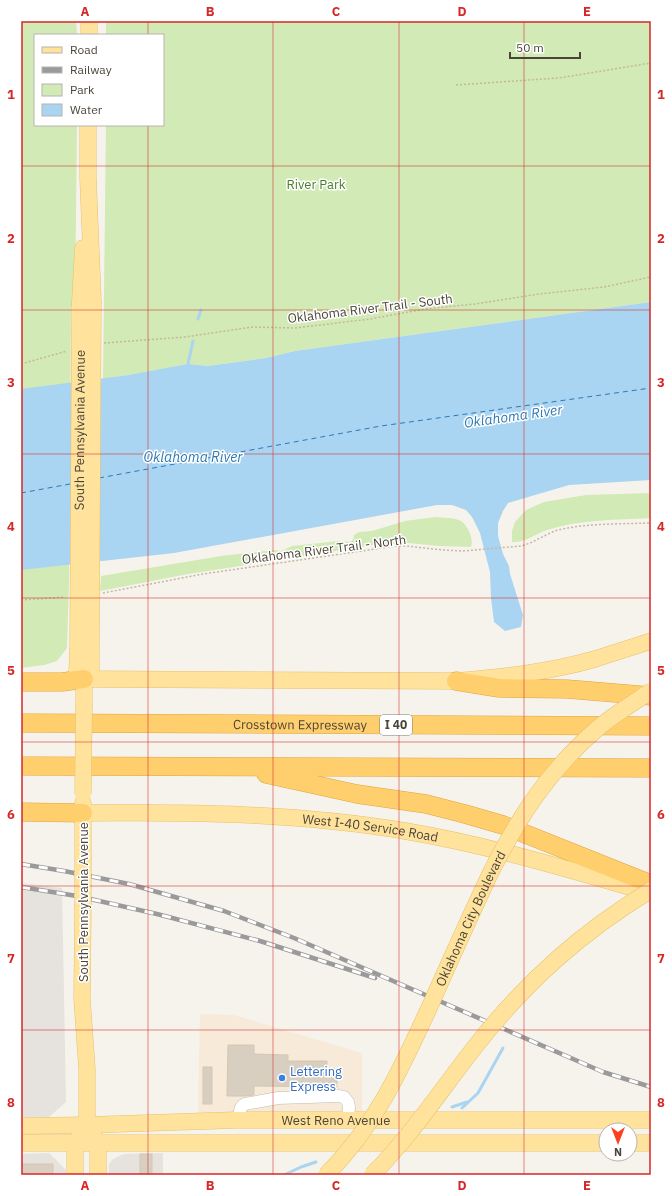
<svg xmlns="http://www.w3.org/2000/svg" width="672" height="1196" viewBox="0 0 672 1196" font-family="'IBM Plex Sans',sans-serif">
	<rect width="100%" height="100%" fill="#f6f3ec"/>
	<path fill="#f7ead8" d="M200 1014 234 1015 362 1053V1113H198Z"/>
	<g fill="#e6e2dd">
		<path d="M21 883 62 888 66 1102 49 1117H21Z"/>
		<path d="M49 1153 66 1170V1175H21V1154Z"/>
		<path d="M163 1153V1175H109V1164L113 1159 119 1156 124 1154Z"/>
	</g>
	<g fill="#d2eab5">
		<path d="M21 21H76L77 35H35V125H77L75 303 71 307 69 583 67 648 57 661 44 665 21 668Z"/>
		<path d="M106 21H651V302L295 351 266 358 208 366 188 364 156 371 103 379 106 125H163V35H106Z"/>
		<path d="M651 493V518C616 520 581 519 547 530 535 534 525 543 512 542V531L515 522 526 510 544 502 586 495Z"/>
		<path d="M435 517C443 518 453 517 461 521 468 526 474 539 471 547L439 546 409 543 374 545 188 574 100 591 101 576 221 556 274 550 282 551 292 546 339 541 350 542 353 540 354 535 359 532 372 531 405 521Z"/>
	</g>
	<path fill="#a9d4f2" d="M651 302V480L569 485 508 503 503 511 498 523V536L503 554 509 566 510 574 523 615 521 627 505 631 494 622 491 598 490 572 480 533 472 517 466 510 452 505H437L174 553 21 570V389L129 375 188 364 208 366 266 358 295 351Z"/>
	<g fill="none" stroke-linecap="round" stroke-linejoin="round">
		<g stroke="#a9d4f2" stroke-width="3">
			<path d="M198 319 201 310"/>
			<path d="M188 364 193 341"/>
			<path d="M452 1107 467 1102"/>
			<path d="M462 1108 478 1093 503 1048"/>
			<path d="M284 1175 301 1167 316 1162"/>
		</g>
		<g stroke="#2e7ab2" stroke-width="1" stroke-dasharray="5 4" stroke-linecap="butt">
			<path d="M99 478 381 426 651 388"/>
			<path d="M21 493 70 484"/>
		</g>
	</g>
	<g fill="#d8cfc1" stroke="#d3c7b4">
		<path d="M228 1045H254V1054L288 1055V1061H327V1069H337V1087L254 1086V1095L245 1096H227Z"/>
		<rect x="203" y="1067" width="9" height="37"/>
		<rect x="140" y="1154" width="12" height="21"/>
		<rect x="21" y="1164" width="32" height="11"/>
	</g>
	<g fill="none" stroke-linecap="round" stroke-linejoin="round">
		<g stroke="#c2bbae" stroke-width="13">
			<path id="minor" d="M240 1120C240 1114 238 1108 245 1104L278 1098 338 1096 344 1097 348 1102 349 1107 348 1120"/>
		</g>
		<g stroke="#e6c16a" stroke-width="17">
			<g id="major">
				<path d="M89 35V21"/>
				<path d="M88 125V178L93 301"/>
				<path d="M80 303 83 248"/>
				<path d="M78 649 77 672 84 679"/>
				<path d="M84 679 456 681C503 677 550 672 595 659 614 653 632 647 651 641"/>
				<path d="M84 705V679L91 671V649"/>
				<path id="s1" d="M83 813C192 812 297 813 405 831 489 845 570 870 651 893"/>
				<path d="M83 859V803"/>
				<path d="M83 906 82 999 87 1069V1125L98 1143V1175"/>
				<path id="s2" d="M21 1126 87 1125 237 1120H651"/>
				<path d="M21 1143H606"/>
				<path d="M630 1143H651"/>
				<path d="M75 1175V1143L81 1135"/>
			</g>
		</g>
		<g stroke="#e0a43c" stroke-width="19">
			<g id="highway">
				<path d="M456 681 499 688 567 689 651 696"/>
				<path d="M21 682H62L84 679"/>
				<path id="s3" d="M21 723 651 726"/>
				<path d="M21 766 651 768"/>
				<path d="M266 774 357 794 426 804 465 814 503 825 651 884"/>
				<path d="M21 812 83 813"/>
			</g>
		</g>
		<g stroke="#c4b79f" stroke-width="1.5" stroke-dasharray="2 2" stroke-linecap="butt">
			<path d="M456 85 559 78 651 63"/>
			<path d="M104 343 185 337 252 327 295 328 370 319 425 309 475 304 539 294 604 287 651 277"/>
			<path d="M21 364 67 351"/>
			<path d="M103 593 203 574 396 546H406L443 550 463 551 521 546C534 543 545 534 558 530 588 523 621 524 651 523"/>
			<path d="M21 600 65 597"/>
		</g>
		<use href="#minor" stroke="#fff" stroke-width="12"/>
		<use href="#major" stroke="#ffe39c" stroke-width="16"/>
		<use href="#highway" stroke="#ffcf6e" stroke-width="18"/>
		<g stroke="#9a9a9a" stroke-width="4.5">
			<g id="rail">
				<path d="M21 864 64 871 129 884 224 911 294 938 603 1072 651 1087"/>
				<path d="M21 887 77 896 157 914 260 941 375 978"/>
			</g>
		</g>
		<use href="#rail" stroke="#fff" stroke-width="3" stroke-dasharray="9" stroke-linecap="butt"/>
		<g stroke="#e6c16a" stroke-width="17" stroke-linecap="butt">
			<g id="major-bridge">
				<path id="s4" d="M78 649 80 303"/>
				<path d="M91 649 93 301"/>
				<path d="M83 794 84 705"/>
				<path d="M83 906V859"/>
				<path id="s5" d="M326 1175C376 1125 401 1069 430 1006 449 963 469 919 489 876 518 818 548 771 598 728 615 714 633 703 651 691"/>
				<path d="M372 1175C412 1135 443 1087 478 1043 528 980 582 932 651 890"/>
			</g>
		</g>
		<use href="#major-bridge" stroke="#ffe39c" stroke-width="16"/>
	</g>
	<path fill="none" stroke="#d62828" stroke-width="1" stroke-opacity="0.55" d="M148 21V35M273 21V1175M399 21V1175M524 21V1175M148 125V1175M21 166H651M21 310H651M21 454H651M21 598H651M21 742H651M21 886H651M21 1030H651"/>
	<circle fill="#3f7fe0" stroke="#fff" stroke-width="1.5" cx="282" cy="1078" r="4"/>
	<g text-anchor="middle" stroke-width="3" stroke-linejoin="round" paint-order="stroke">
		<rect fill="#fff" stroke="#817c74" stroke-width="1" x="380" y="715" width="32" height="20" rx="3"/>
		<g font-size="12" font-weight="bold" fill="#4b4439">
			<text x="396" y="729">I 40</text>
		</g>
		<g font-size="13" fill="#4a7f2a" stroke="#fff">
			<text x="316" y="189">River Park</text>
		</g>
		<g font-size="13" fill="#4b4439" stroke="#fff">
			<text transform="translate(370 308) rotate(-7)" y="5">Oklahoma River Trail - South</text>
			<text dy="5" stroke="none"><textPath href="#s4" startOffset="219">South Pennsylvania Avenue</textPath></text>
			<text transform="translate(324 549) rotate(-7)" y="5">Oklahoma River Trail - North</text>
			<text dy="5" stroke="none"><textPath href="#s3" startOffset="279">Crosstown Expressway</textPath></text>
			<text dy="5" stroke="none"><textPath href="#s1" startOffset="288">West I-40 Service Road</textPath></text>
			<text transform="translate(83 902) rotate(-90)" y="5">South Pennsylvania Avenue</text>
			<text dy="5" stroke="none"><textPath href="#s5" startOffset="296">Oklahoma City Boulevard</textPath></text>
			<text dy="5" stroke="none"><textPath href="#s2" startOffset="315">West Reno Avenue</textPath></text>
		</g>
		<g font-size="13" fill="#366cbe" stroke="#fff" text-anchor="start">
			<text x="290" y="1076">Lettering<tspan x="290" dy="15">Express</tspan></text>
		</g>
		<g font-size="14" font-style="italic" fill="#2e7ab2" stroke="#fff">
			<text transform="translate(513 416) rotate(-8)" y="5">Oklahoma River</text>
			<text x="193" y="462">Oklahoma River</text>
		</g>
	</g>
	<rect width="672" height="1196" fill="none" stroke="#ffffff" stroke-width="44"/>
	<rect x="34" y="34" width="130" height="92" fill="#ffffff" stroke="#b7b4b0"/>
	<rect x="42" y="47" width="20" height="6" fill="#ffe39c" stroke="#b7b4b0"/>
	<text x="70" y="54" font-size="12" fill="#4b4439">Road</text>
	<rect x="42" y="67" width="20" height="6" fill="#9a9a9a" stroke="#b7b4b0"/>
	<text x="70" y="74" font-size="12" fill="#4b4439">Railway</text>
	<rect x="42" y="84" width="20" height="12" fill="#d2eab5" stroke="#b7b4b0"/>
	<text x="70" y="94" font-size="12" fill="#4b4439">Park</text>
	<rect x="42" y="104" width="20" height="12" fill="#a9d4f2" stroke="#b7b4b0"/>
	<text x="70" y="114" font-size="12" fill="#4b4439">Water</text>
	<g transform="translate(618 1142) rotate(180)"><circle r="19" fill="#ffffff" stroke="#b7b4b0"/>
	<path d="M0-3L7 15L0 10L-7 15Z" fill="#fc3f1d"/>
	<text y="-6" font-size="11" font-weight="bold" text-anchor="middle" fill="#4b4439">N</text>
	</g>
	<path d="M510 52v6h70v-6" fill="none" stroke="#4b4439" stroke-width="2"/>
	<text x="516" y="52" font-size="12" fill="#4b4439" stroke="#ffffff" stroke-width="3" paint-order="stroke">50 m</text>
	<rect x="22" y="22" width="628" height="1152" fill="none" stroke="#d62828" stroke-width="1.5"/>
	<g font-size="13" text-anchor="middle" font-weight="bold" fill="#d62828">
		<text x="85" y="16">A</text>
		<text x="210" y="16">B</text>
		<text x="336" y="16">C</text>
		<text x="462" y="16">D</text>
		<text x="587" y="16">E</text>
		<text x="11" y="99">1</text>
		<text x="661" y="99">1</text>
		<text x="11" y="243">2</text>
		<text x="661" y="243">2</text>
		<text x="11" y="387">3</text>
		<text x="661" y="387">3</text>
		<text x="11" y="531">4</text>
		<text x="661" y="531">4</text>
		<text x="11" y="675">5</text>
		<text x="661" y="675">5</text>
		<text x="11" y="819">6</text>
		<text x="661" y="819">6</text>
		<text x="11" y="963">7</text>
		<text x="661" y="963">7</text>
		<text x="11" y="1107">8</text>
		<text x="661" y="1107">8</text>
		<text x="85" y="1190">A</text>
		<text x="210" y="1190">B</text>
		<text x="336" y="1190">C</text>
		<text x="462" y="1190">D</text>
		<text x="587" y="1190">E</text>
	</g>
</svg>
